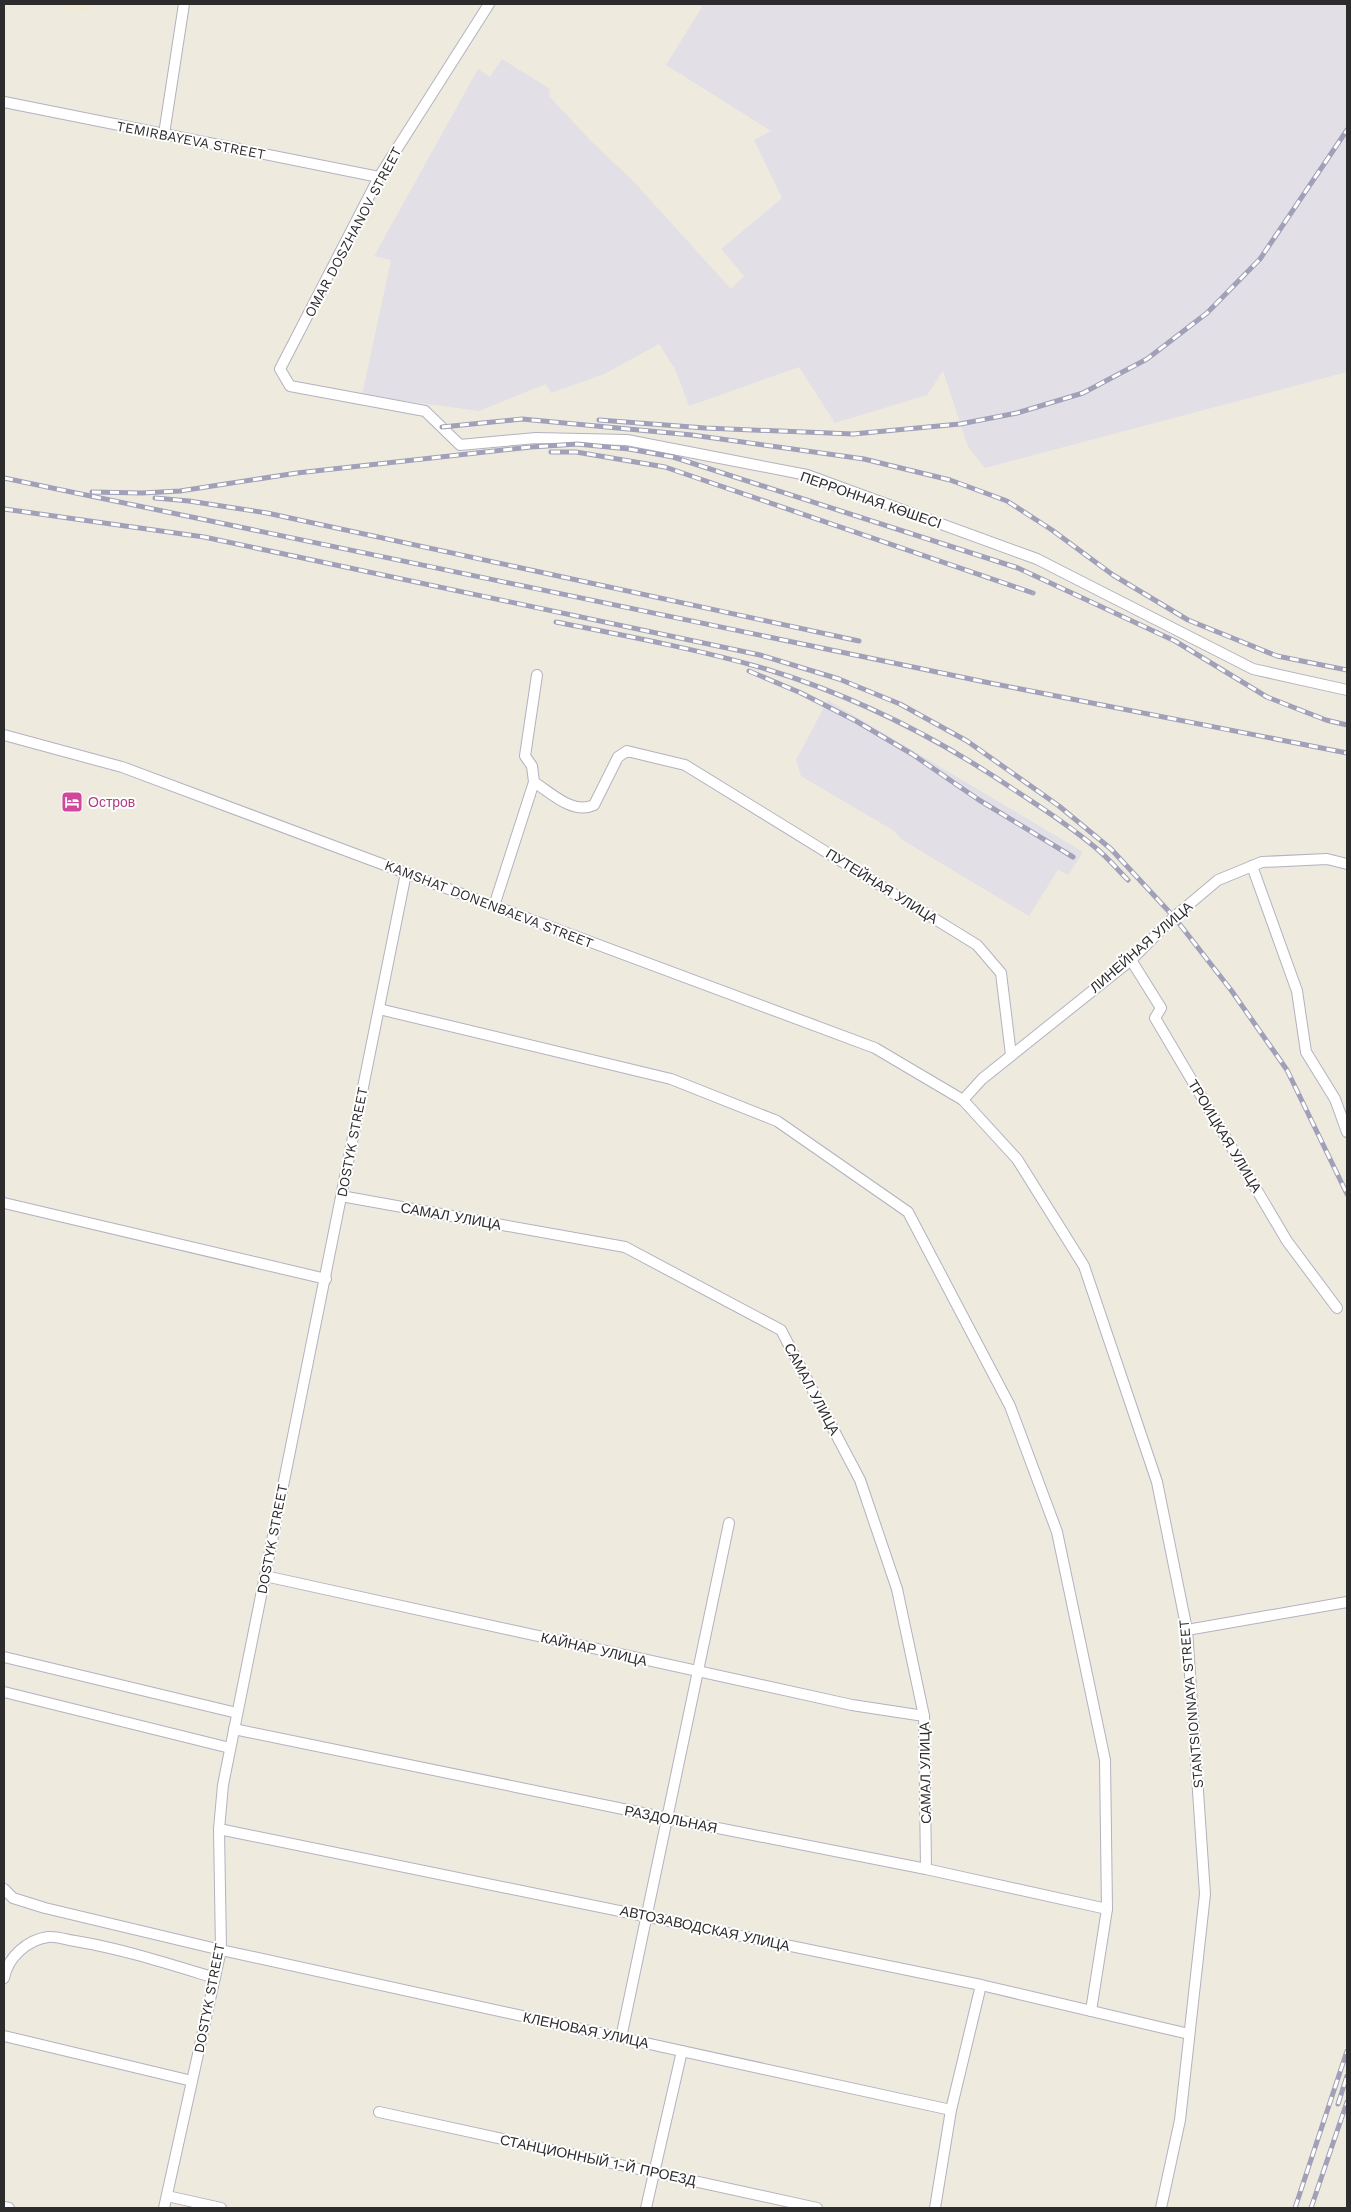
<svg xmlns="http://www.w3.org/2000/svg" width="1351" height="2212" viewBox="0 0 1351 2212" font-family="'Work Sans',sans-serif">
	<rect width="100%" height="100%" fill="#efeade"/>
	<g fill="#e2dfe7">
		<path d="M697 4H1347V372L985 468 968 447 943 371 927 395 835 423 799 367 689 406 675 369 659 344 604 374 551 393 546 384 479 411 362 395 391 260 374 256 478 69 490 77 502 59 550 89 549 96 591 141 634 182 731 289 744 276 721 249 782 198 754 140 771 131 666 65 702 7Z"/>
		<path d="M828 700 1083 852 1068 875 1058 870 1029 916 901 839 894 831 801 776 796 760Z"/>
	</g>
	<path fill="#f1eacd" d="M44 4H91L90 11Z"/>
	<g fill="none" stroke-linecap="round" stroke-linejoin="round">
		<g stroke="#b2b2c1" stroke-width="12">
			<g id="minor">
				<path d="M489 4 379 177 280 369 290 386 425 411 460 445 536 438 627 440 807 475 1037 559 1253 669 1347 690"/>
				<path d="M4 102 379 177"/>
				<path d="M164 134 184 4"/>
				<path d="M4 735 122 767 875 1048 963 1100 1017 1159 1084 1266 1157 1482 1187 1630 1205 1894 1180 2120 1161 2208"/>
				<path d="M534 782C551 793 573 815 594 805L618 757 627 751 685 765 977 945 1001 973 1011 1055"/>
				<path d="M1252 866 1297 991 1306 1052 1335 1099 1347 1132"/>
				<path d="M494 906 534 782 532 766 525 756 537 675"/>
				<path d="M1131 960 1161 1008 1155 1018 1287 1241 1337 1308"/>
				<path d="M379 1009 671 1079 777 1121 908 1212 1010 1406 1057 1532 1105 1760 1107 1909 1091 2011"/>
				<path d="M963 1100 982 1079 1131 960 1174 917 1218 880 1262 862 1327 859 1347 864"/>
				<path d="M341 1196 625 1247 781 1330 860 1480 897 1589 924 1716 926 1869"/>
				<path d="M4 1203 326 1279"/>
				<path d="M265 1576 852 1705 924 1716"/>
				<path d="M1187 1630 1347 1602"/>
				<path d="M4 1657 237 1713"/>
				<path d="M4 1692 230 1748"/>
				<path d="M234 1729 667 1818 926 1869 1107 1909"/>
				<path d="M219 1829 981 1985 1189 2034"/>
				<path d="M4 1889 13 1898 45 1908 221 1950 951 2110"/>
				<path d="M4 1978C8 1957 27 1940 48 1937 56 1936 67 1940 75 1941 123 1949 169 1964 215 1978"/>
				<path d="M4 2036 192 2081"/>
				<path d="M621 2038 729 1523"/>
				<path d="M379 2112 817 2208"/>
				<path d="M167 2196 221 2208"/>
				<path d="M4 2207 9 2208"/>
				<path d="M164 2208 221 1950 219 1829 223 1785 406 873"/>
				<path d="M646 2208 682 2051"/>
				<path d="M935 2208 951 2110 981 1985"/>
			</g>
		</g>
		<use href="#minor" stroke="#fff" stroke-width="10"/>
		<g stroke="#a0a0b8" stroke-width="5">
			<g id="rail">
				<path d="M599 420 705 428 853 434 960 424 1017 413 1083 393 1147 359 1207 313 1260 259 1347 130"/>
				<path d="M442 427 522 419 692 435 864 459 950 480 1007 501 1052 530 1113 575 1188 620 1277 656 1347 670"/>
				<path d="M551 452H576L665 467 1033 593"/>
				<path d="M4 478 985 682 1347 753"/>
				<path d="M92 492 142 493 180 491 297 473 531 447 577 444 629 449 673 457 1018 568 1175 641 1267 697 1326 720 1347 725"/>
				<path d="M155 498 189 501 267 513 859 641"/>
				<path d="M4 509 204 537 760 655 839 679 900 704 967 741 1059 806 1111 849 1174 917 1231 990 1287 1070 1347 1194"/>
				<path d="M556 622C626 636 697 649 766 669 855 696 936 737 1013 789 1041 807 1070 826 1096 848 1107 857 1117 869 1128 880"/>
				<path d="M749 671 801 693 856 721 912 754 979 800 1073 857"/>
				<path d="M1338 2104 1347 2076"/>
				<path d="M1295 2208 1347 2051"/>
				<path d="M1311 2208 1347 2102"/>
			</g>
		</g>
		<use href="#rail" stroke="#fff" stroke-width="3" stroke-dasharray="9" stroke-linecap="butt"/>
	</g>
	<defs>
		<g id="hotel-square" transform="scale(1.125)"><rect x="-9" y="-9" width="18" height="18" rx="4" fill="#d1479c" stroke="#fff"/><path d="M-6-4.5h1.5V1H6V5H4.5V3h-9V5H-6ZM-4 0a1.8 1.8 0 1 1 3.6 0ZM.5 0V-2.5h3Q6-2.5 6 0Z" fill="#fff"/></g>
	</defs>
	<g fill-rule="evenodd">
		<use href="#hotel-square" x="72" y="802"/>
	</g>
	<g text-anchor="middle" stroke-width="4" stroke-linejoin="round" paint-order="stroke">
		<g font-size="14" fill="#2c2c2c" stroke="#fff">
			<text transform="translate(191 140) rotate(11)" y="5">TEMIRBAYEVA STREET</text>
			<text transform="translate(353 232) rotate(-62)" y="5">OMAR DOSZHANOV STREET</text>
			<text transform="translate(871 500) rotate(19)" y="5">ПЕРРОННАЯ КӨШЕСІ</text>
			<text transform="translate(882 886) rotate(32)" y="5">ПУТЕЙНАЯ УЛИЦА</text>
			<text transform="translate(489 904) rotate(21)" y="5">KAMSHAT DONENBAEVA STREET</text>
			<text transform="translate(1141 947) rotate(-41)" y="5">ЛИНЕЙНАЯ УЛИЦА</text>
			<text transform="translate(1225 1136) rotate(59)" y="5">ТРОИЦКАЯ УЛИЦА</text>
			<text transform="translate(352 1142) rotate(-79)" y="5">DOSTYK STREET</text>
			<text transform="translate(451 1216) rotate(10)" y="5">САМАЛ УЛИЦА</text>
			<text transform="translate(812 1389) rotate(62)" y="5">САМАЛ УЛИЦА</text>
			<text transform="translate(272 1539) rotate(-79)" y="5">DOSTYK STREET</text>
			<text transform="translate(594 1649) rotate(13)" y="5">КАЙНАР УЛИЦА</text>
			<text transform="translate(1191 1704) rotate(-95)" y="5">STANTSIONNAYA STREET</text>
			<text transform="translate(925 1773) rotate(-91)" y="5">САМАЛ УЛИЦА</text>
			<text transform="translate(671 1819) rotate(11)" y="5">РАЗДОЛЬНАЯ</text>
			<text transform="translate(705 1928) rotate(12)" y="5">АВТОЗАВОДСКАЯ УЛИЦА</text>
			<text transform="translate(209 1998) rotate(-79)" y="5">DOSTYK STREET</text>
			<text transform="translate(586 2030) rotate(12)" y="5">КЛЕНОВАЯ УЛИЦА</text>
			<text transform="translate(598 2160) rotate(12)" y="5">СТАНЦИОННЫЙ 1-Й ПРОЕЗД</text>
		</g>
		<g font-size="14" fill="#b23c85" stroke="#fff" text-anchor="start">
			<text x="88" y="807">Остров</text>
		</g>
	</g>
	<rect width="1351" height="2212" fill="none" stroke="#2c2c2c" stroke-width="10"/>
</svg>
